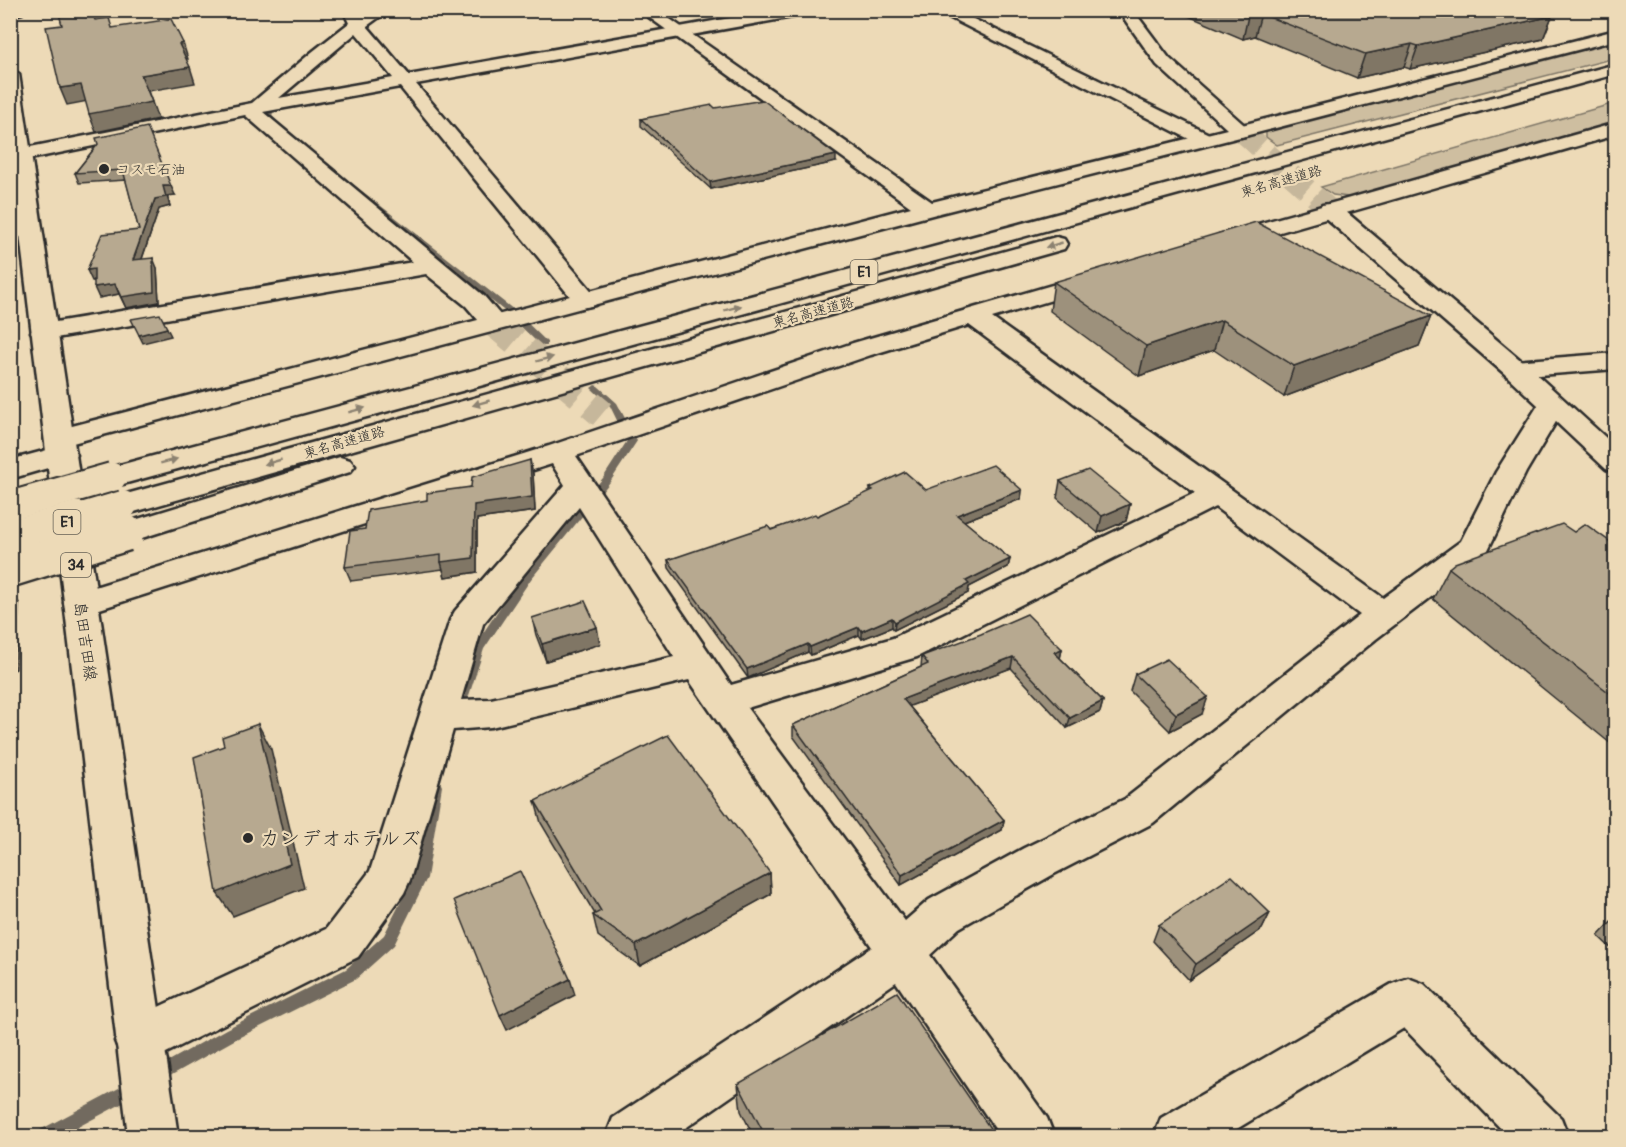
<svg xmlns="http://www.w3.org/2000/svg" width="1626" height="1147" viewBox="0 0 1626 1147" font-family="Pangolin,'Klee One',sans-serif">
	<rect width="100%" height="100%" fill="#eddab7"/>
	<filter id="ink" filterUnits="userSpaceOnUse"><feTurbulence type="fractalNoise" baseFrequency=".0167" numOctaves="2"/><feDisplacementMap in="SourceGraphic" scale="12" xChannelSelector="R" yChannelSelector="G"/><feConvolveMatrix kernelMatrix="1 2 1 2 8 2 1 2 1" color-interpolation-filters="sRGB"/></filter>
	<g filter="url(#ink)">
		<g fill="#cebea0" stroke="#7c7466" stroke-width="1.5">
			<path d="M1615 40V58L1277 145 1266 137V131Z"/>
			<path d="M1615 103V123L1356 198 1333 195 1321 187Z"/>
		</g>
		<g fill="none" stroke-linecap="round" stroke-linejoin="round">
			<g fill="#726b5e" fill-rule="evenodd">
				<path d="M387 10H393L372 23 367 22Z"/>
				<path d="M274 97 277 99 272 116 284 129 281 131 266 116 271 99Z"/>
				<path d="M340 177H344L514 310 547 342V346H541L508 314 340 179Z"/>
				<path d="M595 385 598 386 617 403 637 441 610 482 531 579 484 649 462 717 458 719 454 717 452 714 475 645 523 573 603 478 627 441 610 406 591 388Z"/>
				<path d="M436 781 440 782 442 786 427 878 394 945 356 979 236 1039 161 1081 156 1084 151 1081 148 1076 151 1071 226 1029 346 969 384 935 413 878 430 786 432 782Z"/>
				<path d="M134 1080 140 1082 142 1088 140 1094 61 1136H38L40 1130Z"/>
			</g>
			<path stroke="#c6b79b" stroke-width="28" stroke-dasharray="28 14" stroke-linecap="butt" d="M494 323 602 414"/>
			<path stroke="#c6b79b" stroke-width="17" stroke-dasharray="17 8" stroke-linecap="butt" d="M1241 131 1244 134"/>
			<path stroke="#c6b79b" stroke-width="22" stroke-dasharray="22 10" stroke-linecap="butt" d="M1243 132 1330 210"/>
			<g stroke="#2b2b2b" stroke-width="5">
				<g id="street">
					<path d="M10 10H24L22 13 10 16Z"/>
					<path d="M343 10H358L361 16 370 10H389L367 26 409 75 775 10H811L804 15 416 84 595 295 598 300 595 305 586 307 577 305 400 87 263 112 484 296 507 323 503 328 494 331 485 328 466 306 426 274 44 340 35 337 31 332 35 327 44 324 413 262 245 115 10 163V151L252 103 312 52 349 23ZM356 33 393 78 279 98Z"/>
					<path d="M935 10H955L1211 135 1214 139 1211 143H1197Z"/>
					<path d="M1616 30V40L1241 137 1234 135 1231 131 1234 127Z"/>
					<path d="M1616 123V135L1235 245 1227 247 1219 245 1216 240 1219 235Z"/>
					<path d="M30 221 38 223 41 228 38 233 10 239V225Z"/>
					<path d="M1097 272 1105 274 1109 279 1105 284 992 318 1383 598 1461 541 1496 472 1542 399 1552 397 1562 399 1566 405 1526 472 1485 556 1376 639 1153 823 1054 874 959 928 930 955 1047 1118 1054 1136H1000L896 982 674 1136H606L613 1118 872 947 689 680 491 727 453 730 410 880 404 893 358 957 156 1058 139 1064 122 1058 115 1041 122 1024 326 929 370 871 450 620 455 611 565 485 552 464 81 615 69 611 64 603 69 595 549 446 853 343ZM969 325 1195 493 893 638 731 685 576 456 871 355ZM579 507 674 657 491 699 461 700 483 624ZM1215 507 1360 615 1125 799 1024 848 929 900 905 921 747 708 917 657Z"/>
					<path d="M1616 353V369L1515 377 1506 375 1502 369 1506 363 1515 361Z"/>
					<path d="M1408 978 1424 984 1561 1118 1568 1136H1508L1404 1028 1225 1136H1154L1161 1118 1392 984Z"/>
				</g>
			</g>
			<g stroke="#2b2b2b" stroke-width="5">
				<g id="secondary">
					<path d="M639 10H657L932 202 1227 129 1157 65 1118 10H1133L1169 58 1251 131 1248 135 936 214 69 444 59 447 49 444 45 438 49 432 911 207Z"/>
					<path d="M1330 204 1338 205 1524 363 1616 447V472L1606 469 1506 375 1322 215 1319 210 1322 205Z"/>
					<path d="M62 446 72 449 77 455 72 461 10 479V460Z"/>
				</g>
			</g>
			<g stroke="#2b2b2b" stroke-width="5">
				<path id="primary" d="M10 69 19 74 178 1136H128L10 151Z"/>
			</g>
			<g stroke="#2b2b2b" stroke-width="5">
				<g id="highway">
					<path d="M1616 64V74L123 484 112 486 101 484 97 477 101 470Z"/>
					<path d="M1056 237 1064 239 1067 244 1064 249 134 512 123 515 112 512 108 505 112 498Z"/>
					<path d="M340 457 350 460 355 466 350 472 126 543 115 540 110 533 115 526Z"/>
				</g>
			</g>
			<use href="#street" fill="#eddab7" fill-rule="evenodd"/>
			<use href="#secondary" fill="#eddab7" fill-rule="evenodd"/>
			<use href="#primary" fill="#eddab7" fill-rule="evenodd"/>
			<use href="#highway" fill="#eddab7" fill-rule="evenodd"/>
			<g stroke="#2b2b2b" stroke-width="32" stroke-linecap="butt">
				<g id="highway-bridge-far1">
					<path d="M10 506 112 477"/>
					<path d="M72 520 123 505"/>
				</g>
			</g>
			<g stroke="#2b2b2b" stroke-width="40" stroke-linecap="butt">
				<g id="highway-bridge">
					<path d="M10 538 77 519"/>
					<path d="M10 569 126 533"/>
				</g>
			</g>
			<use href="#highway-bridge-far1" stroke="#eddab7" stroke-width="28"/>
			<use href="#highway-bridge" stroke="#eddab7" stroke-width="35"/>
		</g>
		<g fill="#9d917c" stroke="#2b2b2b" stroke-width="1.5">
			<path d="M1179 10H1534L1552 16 1543 39 1410 69 1404 67 1357 78 1255 36 1243 39 1179 12Z"/>
			<path d="M715 108 836 162 711 189 641 126V119Z"/>
			<path d="M98 144 175 195 167 196 170 206 159 209 142 259 157 268 159 302 126 308 119 294 99 298 94 280 92 281 139 230 126 180 79 183 75 173Z"/>
			<path d="M1054 282 1431 316 1419 346 1284 397 1214 350 1139 376 1050 311Z"/>
			<path d="M533 474 535 511 477 519V572L445 577 443 569 351 581 345 567 365 529 427 500 471 487Z"/>
			<path d="M1060 481 1130 504 1126 521 1098 533 1057 498Z"/>
			<path d="M870 488 926 490H1022L1021 499 964 521 1010 559 1008 567 969 587 968 593 894 630 892 627 862 639 859 635 811 655 808 652 748 678 669 568 668 560 817 516 870 492Z"/>
			<path d="M1574 532 1616 546V748L1433 599 1449 568Z"/>
			<path d="M532 618 600 644 546 661 536 635Z"/>
			<path d="M1062 649 1060 658 1103 701 1100 712 1067 728 1011 668 909 706 1004 820 1002 830 901 885 793 736V725L921 667 922 656Z"/>
			<path d="M1135 674 1202 714 1170 731 1130 691Z"/>
			<path d="M535 801 770 873 771 894 640 966 598 936 593 915 595 914 541 823Z"/>
			<path d="M1270 913 1262 929 1189 980 1153 941 1159 925Z"/>
			<path d="M1616 917V953L1598 936Z"/>
			<path d="M738 1084 996 1137H754L741 1111Z"/>
		</g>
		<g fill="#807665" stroke="#2b2b2b" stroke-width="1.5">
			<path d="M1261 14 1255 36 1243 39 1248 16Z"/>
			<path d="M1552 16 1543 39 1410 69 1418 46Z"/>
			<path d="M183 43 188 59H184L179 44Z"/>
			<path d="M1412 44 1404 67 1357 78 1365 54Z"/>
			<path d="M190 67 195 83 148 91 158 119 96 132 89 114 141 75Z"/>
			<path d="M81 85 88 101 67 105 60 88Z"/>
			<path d="M836 155V162L711 189 710 182Z"/>
			<path d="M163 186H171L175 195 167 196 170 206 159 209 138 270 133 260 155 199Z"/>
			<path d="M153 258 157 268 159 302 126 308 121 297Z"/>
			<path d="M94 269 99 280 92 281 87 270Z"/>
			<path d="M115 284 119 294 99 298 94 287Z"/>
			<path d="M1431 316 1419 346 1284 397 1294 366Z"/>
			<path d="M1222 320 1214 350 1139 376 1146 346Z"/>
			<path d="M167 328 171 336 143 343 139 335Z"/>
			<path d="M530 460 533 474 535 511 477 519V572L445 577 441 562 474 505Z"/>
			<path d="M1022 490 1021 499 956 524 957 515Z"/>
			<path d="M1130 504 1126 521 1098 533 1102 516Z"/>
			<path d="M1010 559 1008 567 969 587 968 593 894 630 895 622 966 581Z"/>
			<path d="M10 590 19 603 16 669 12 671 10 686Z"/>
			<path d="M892 618V627L862 639V631Z"/>
			<path d="M597 627 600 644 546 661 542 644Z"/>
			<path d="M859 627V635L811 655 810 647Z"/>
			<path d="M808 644V652L748 678 747 669Z"/>
			<path d="M1062 649 1060 659 1054 652Z"/>
			<path d="M1013 657 1011 668 902 709 903 699Z"/>
			<path d="M1208 697 1202 714 1170 731 1176 714Z"/>
			<path d="M1103 701 1100 712 1067 728 1070 718Z"/>
			<path d="M258 724 271 749 304 888 233 916 217 893Z"/>
			<path d="M1004 820 1002 830 901 885 902 875Z"/>
			<path d="M770 873 771 894 640 966 636 945Z"/>
			<path d="M1270 913 1262 929 1189 980 1196 964Z"/>
			<path d="M570 979 575 995 507 1030 500 1015Z"/>
		</g>
		<g fill="#b7a990" stroke="#2b2b2b" stroke-width="1.5">
			<path d="M58 10H91L95 20 109 18 112 28 171 19 183 43 179 44 190 67 141 75 152 102 89 114 81 85 60 88 46 27 62 25Z"/>
			<path d="M1233 10H1534L1552 16 1418 46 1412 44 1365 54 1261 14 1248 16Z"/>
			<path d="M763 100 836 155 710 182 641 119 712 105 715 108Z"/>
			<path d="M147 127 171 186H163L166 197 155 199 133 260 153 258 154 292 121 297 115 284 94 287V269L87 270 102 234 139 230 123 170 75 173 98 144 96 138Z"/>
			<path d="M1256 222 1431 316 1294 366 1222 320 1146 346 1054 282Z"/>
			<path d="M160 314 167 328 139 335 131 319Z"/>
			<path d="M530 460 532 497 474 505 473 558 441 562V555L345 567 350 531 365 529 368 510 427 500V493L471 487 472 477Z"/>
			<path d="M993 465 1022 490 957 515 1010 559 966 581 969 584 895 622 892 618 862 631 859 627 810 647 808 644 747 669 668 560 768 526 771 530 815 514 817 516 873 490 870 488 905 472 926 490Z"/>
			<path d="M1088 470 1130 504 1102 516 1060 481Z"/>
			<path d="M1562 524 1574 532 1585 524 1616 546V698L1449 568 1455 563Z"/>
			<path d="M585 601 597 627 542 644 532 618Z"/>
			<path d="M1027 614 1062 649 1054 652 1103 701 1070 718 1013 657 903 699 1004 820 902 875 793 725 928 664 922 656 981 634Z"/>
			<path d="M1167 659 1208 697 1176 714 1135 674Z"/>
			<path d="M258 724 290 864 217 893 194 757 224 746 222 737Z"/>
			<path d="M668 735 770 873 636 945 593 915 601 911 535 801Z"/>
			<path d="M520 871 570 979 500 1015 454 900Z"/>
			<path d="M1232 876 1270 913 1196 964 1159 925Z"/>
			<path d="M897 992 996 1137H766L738 1084Z"/>
		</g>
		<defs><path id="oneway-solid" d="M-6-.8H1V-3.2L6.5 0L1 3.2V.8H-6Z" transform="scale(1.5)"/></defs>
		<g fill="#8c8271">
			<use href="#oneway-solid" transform="translate(1054 245) rotate(164)"/>
			<use href="#oneway-solid" transform="translate(733 308) rotate(-15)"/>
			<use href="#oneway-solid" transform="translate(545 359) rotate(-15)"/>
			<use href="#oneway-solid" transform="translate(481 403) rotate(164)"/>
			<use href="#oneway-solid" transform="translate(357 410) rotate(-15)"/>
			<use href="#oneway-solid" transform="translate(169 461) rotate(-15)"/>
			<use href="#oneway-solid" transform="translate(273 462) rotate(164)"/>
		</g>
	</g>
	<g fill="#2b2b2b" stroke="#eddab7" stroke-width="2">
		<circle cx="104" cy="169" r="6"/>
		<circle cx="248" cy="838" r="6"/>
	</g>
	<g text-anchor="middle" stroke-width="4.5" stroke-linejoin="round" paint-order="stroke">
		<g font-size="14" fill="#2b2b2b" stroke="#eddab7" text-anchor="start">
			<text x="116" y="174">コスモ石油</text>
		</g>
		<g font-size="14" fill="#2b2b2b" stroke="#eddab7">
			<text transform="translate(1281 181) rotate(-16)" y="5">東名高速道路</text>
			<text transform="translate(813 312) rotate(-15)" y="5">東名高速道路</text>
			<text transform="translate(344 442) rotate(-16)" y="5">東名高速道路</text>
		</g>
		<g fill="#eddab7" stroke="#656055" stroke-width="1.5">
			<rect x="850.5" y="260" width="27" height="24" rx="4.5"/>
			<rect x="53.5" y="510" width="27" height="24" rx="4.5"/>
			<rect x="61" y="553" width="30" height="24" rx="4.5"/>
		</g>
		<g font-size="15" font-weight="bold" fill="#2b2b2b">
			<text x="864" y="277">E1</text>
			<text x="67" y="527">E1</text>
			<text x="76" y="570">34</text>
		</g>
		<g font-size="16" fill="#2b2b2b" stroke="#eddab7">
			<text transform="translate(86 641) rotate(82)" y="6">島田吉田線</text>
		</g>
		<g font-size="20" fill="#2b2b2b" stroke="#eddab7" text-anchor="start">
			<text x="260" y="845">カンデオホテルズ</text>
		</g>
	</g>
	<rect width="1626" height="1147" fill="none" stroke="#eddab7" stroke-width="36"/>
	<rect x="18" y="18" width="1590" height="1111" fill="none" stroke="#2b2b2b" stroke-width="2" filter="url(#ink)"/>
</svg>
